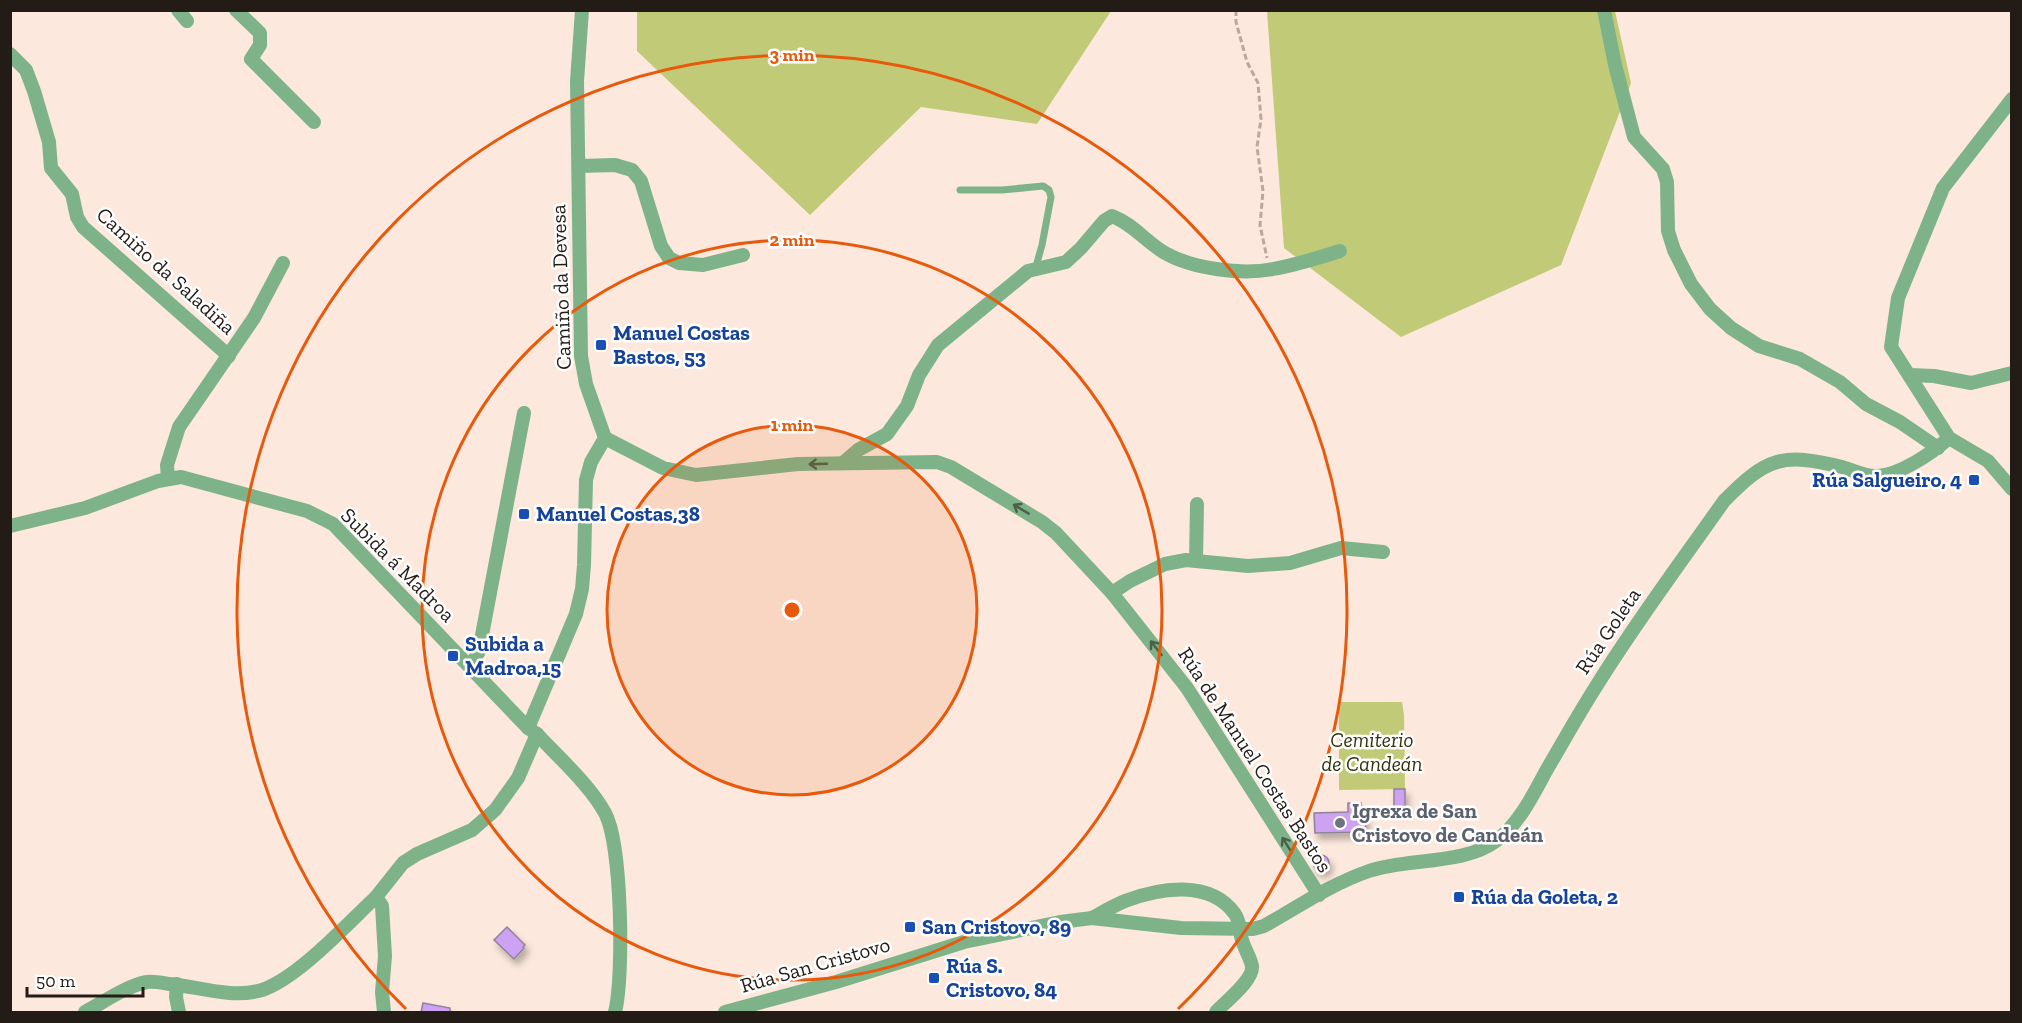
<svg xmlns="http://www.w3.org/2000/svg" width="2022" height="1023" viewBox="0 0 2022 1023" font-family="'Zilla Slab',serif">
	<defs>
		<filter id="shadow"><feDropShadow dx="3.5" dy="6" stdDeviation="3" flood-color="#0004"/></filter>
	</defs>
	<rect width="100%" height="100%" fill="#fce8dc"/>
	<g fill="#c1ca76">
		<path d="M637 11V10L1111 11 1037 124 921 107 810 215 637 51Z"/>
		<path d="M1267 11H1615L1631 83 1561 265 1401 337 1284 248Z"/>
		<path d="M1339 702H1402L1404 715 1405 789 1339 790Z"/>
	</g>
	<g fill="#cea2f2" stroke="#8e8399" stroke-width="1.5" filter="url(#shadow)">
		<rect x="1394" y="789" width="11" height="21"/>
		<path d="M1348 803H1361V814H1365L1366 832 1315 833 1314 813 1348 812Z"/>
		<circle cx="1321" cy="863" r="8"/>
		<path d="M507 927 525 945 523 947 524 948 514 959 494 940Z"/>
		<path d="M423 1003 450 1008V1012H421Z"/>
	</g>
	<g fill="none" stroke-linecap="round" stroke-linejoin="round">
		<path stroke="#b9a89e" stroke-width="3" stroke-dasharray="6 3" stroke-linecap="butt" d="M1236 10V22L1247 62 1258 83 1261 119 1257 147 1263 191 1260 225 1267 258"/>
		<path stroke="#7eb38a" stroke-width="7" d="M960 190H1002L1043 186 1049 190 1051 197 1042 245 1035 270"/>
		<g stroke="#7eb38a" stroke-width="14">
			<path d="M178 10 187 21"/>
			<path d="M236 10 260 33V45L251 59 314 122"/>
			<path d="M582 10 577 81 581 356 586 384 605 438"/>
			<path d="M1604 10 1615 65 1634 137 1663 169 1667 182 1668 231 1674 250 1691 284 1710 309 1731 328 1759 346 1800 359 1840 382 1866 404 1900 422 1938 448"/>
			<path d="M10 54 26 70 34 91 49 142 51 168 72 194 77 217 83 227 229 356"/>
			<path d="M2012 99 1943 188 1898 298 1891 347 1949 438 1988 461 2012 489"/>
			<path d="M579 166 615 165 632 170 641 181 661 246 669 258 679 263 703 265 743 255"/>
			<path d="M1909 375 1934 376 1971 383 2012 373"/>
			<path d="M605 438 663 468 696 475 798 464 937 462 951 467 1042 522 1056 533 1112 593 1187 688 1319 895"/>
			<path d="M843 463 858 450 887 434 907 406 919 375 938 345 1028 271 1066 262 1081 248 1104 221 1112 216C1133 224 1146 242 1165 253 1193 269 1242 275 1273 269 1296 265 1318 258 1340 251"/>
			<path d="M168 479 167 465 179 427 254 318 283 263"/>
			<path d="M10 526 85 508 158 481 181 477 307 511 333 524 528 728 537 734C559 758 590 785 605 813 622 844 624 977 615 1012"/>
			<path d="M1196 561 1197 504"/>
			<path d="M1112 593 1130 581 1165 564 1186 560 1248 566 1290 563 1341 548 1383 552"/>
			<path d="M470 667 479 651 524 413"/>
			<path d="M528 728 576 614 582 589 584 565 586 480 591 462 605 438"/>
			<path d="M1092 918C1103 912 1113 906 1125 901 1159 888 1210 879 1235 914 1239 919 1240 929 1241 936 1243 947 1250 956 1252 966 1254 980 1225 1002 1216 1012"/>
			<path d="M177 984 176 997 179 1012"/>
			<path d="M85 1012C104 1002 126 986 147 982 154 981 163 983 170 984 200 987 232 999 262 990 298 978 347 924 376 897"/>
			<path d="M384 1012 382 992 385 956 382 906 376 897 403 863 417 854 472 830 495 810 518 778 537 734"/>
			<path d="M725 1012 836 982 964 942 1060 922 1092 918 1181 928 1253 929 1264 926C1298 907 1331 884 1369 871 1407 858 1464 865 1496 841 1519 824 1533 795 1546 771 1563 742 1579 713 1597 685 1636 622 1681 562 1724 501 1766 458 1782 452 1842 467 1853 470 1865 477 1877 476 1900 475 1932 453 1949 438"/>
		</g>
	</g>
	<defs><path id="oneway-shaft" d="M-6 0H5M1.5-3L5.5 0L1.5 3" fill="none" stroke-width="1.6" stroke-linecap="round" stroke-linejoin="round" transform="scale(1.5)"/></defs>
	<g stroke="#4c5f4a">
		<use href="#oneway-shaft" transform="translate(818 464) rotate(178)"/>
		<use href="#oneway-shaft" transform="translate(1021 509) rotate(-149)"/>
		<use href="#oneway-shaft" transform="translate(1156 648) rotate(-128)"/>
		<use href="#oneway-shaft" transform="translate(1287 845) rotate(-122)"/>
	</g>
	<circle cx="792" cy="610" r="185" fill="#e8590c" fill-opacity=".12"/>
	<g fill="none" stroke="#e8590c" stroke-width="3">
		<circle cx="792" cy="610" r="185"/>
		<circle cx="792" cy="610" r="370"/>
		<path d="M406 1009A555 555 0 1 1 1178 1009"/>
	</g>
	<g fill="#1a4fb4" stroke="#fff" stroke-width="2">
		<rect x="595" y="339" width="12" height="12" rx="3"/>
		<rect x="1968" y="474" width="12" height="12" rx="3"/>
		<rect x="518" y="508" width="12" height="12" rx="3"/>
		<rect x="447" y="650" width="12" height="12" rx="3"/>
		<rect x="1453" y="891" width="12" height="12" rx="3"/>
		<rect x="904" y="921" width="12" height="12" rx="3"/>
		<rect x="928" y="972" width="12" height="12" rx="3"/>
	</g>
	<circle fill="#6b7280" stroke="#fff" stroke-width="2" cx="1340" cy="823" r="6"/>
	<g text-anchor="middle" stroke-width="5" stroke-linejoin="round" paint-order="stroke">
		<g font-size="21" fill="#231b15" stroke="#fff">
			<text transform="translate(166 271) rotate(42)" y="7">Camiño da Saladiña</text>
			<text transform="translate(561 287) rotate(-92)" y="7">Camiño da Devesa</text>
			<text transform="translate(398 565) rotate(45)" y="7">Subida á Madroa</text>
			<text transform="translate(1608 631) rotate(-56)" y="7">Rúa Goleta</text>
			<text transform="translate(1255 760) rotate(57)" y="7">Rúa de Manuel Costas Bastos</text>
			<text transform="translate(815 965) rotate(-16)" y="7">Rúa San Cristovo</text>
		</g>
		<g font-size="21" font-weight="bold" fill="#164399" stroke="#fff" text-anchor="start">
			<text x="613" y="340">Manuel Costas<tspan x="613" dy="24">Bastos, 53</tspan></text>
			<text x="1962" y="487" text-anchor="end">Rúa Salgueiro, 4</text>
			<text x="536" y="521">Manuel Costas,38</text>
			<text x="465" y="651">Subida a<tspan x="465" dy="24">Madroa,15</tspan></text>
			<text x="1471" y="904">Rúa da Goleta, 2</text>
			<text x="922" y="934">San Cristovo, 89</text>
			<text x="946" y="973">Rúa S.<tspan x="946" dy="24">Cristovo, 84</tspan></text>
		</g>
		<g font-size="21" font-style="italic" fill="#31340b" stroke="#fff">
			<text x="1372" y="747">Cemiterio<tspan x="1372" dy="24">de Candeán</tspan></text>
		</g>
		<g font-size="21" font-weight="bold" fill="#5b616d" stroke="#fff" text-anchor="start">
			<text x="1352" y="818">Igrexa de San<tspan x="1352" dy="24">Cristovo de Candeán</tspan></text>
		</g>
	</g>
	<circle cx="792" cy="610" r="9" fill="#e8590c" stroke="#fff" stroke-width="3"/>
	<g font-size="18" text-anchor="middle" font-weight="bold" fill="#e8590c" stroke="#fff" stroke-width="5" stroke-linejoin="round" paint-order="stroke">
		<text x="792" y="61">3 min</text>
		<text x="792" y="246">2 min</text>
		<text x="792" y="431">1 min</text>
	</g>
	<rect width="2022" height="1023" fill="none" stroke="#231b15" stroke-width="24"/>
	<path d="M27 987v9h116v-9" fill="none" stroke="#231b15" stroke-width="3"/>
	<text x="36" y="987" font-size="18" fill="#231b15" stroke="#ffffff" stroke-width="4.5" paint-order="stroke">50 m</text>
</svg>
